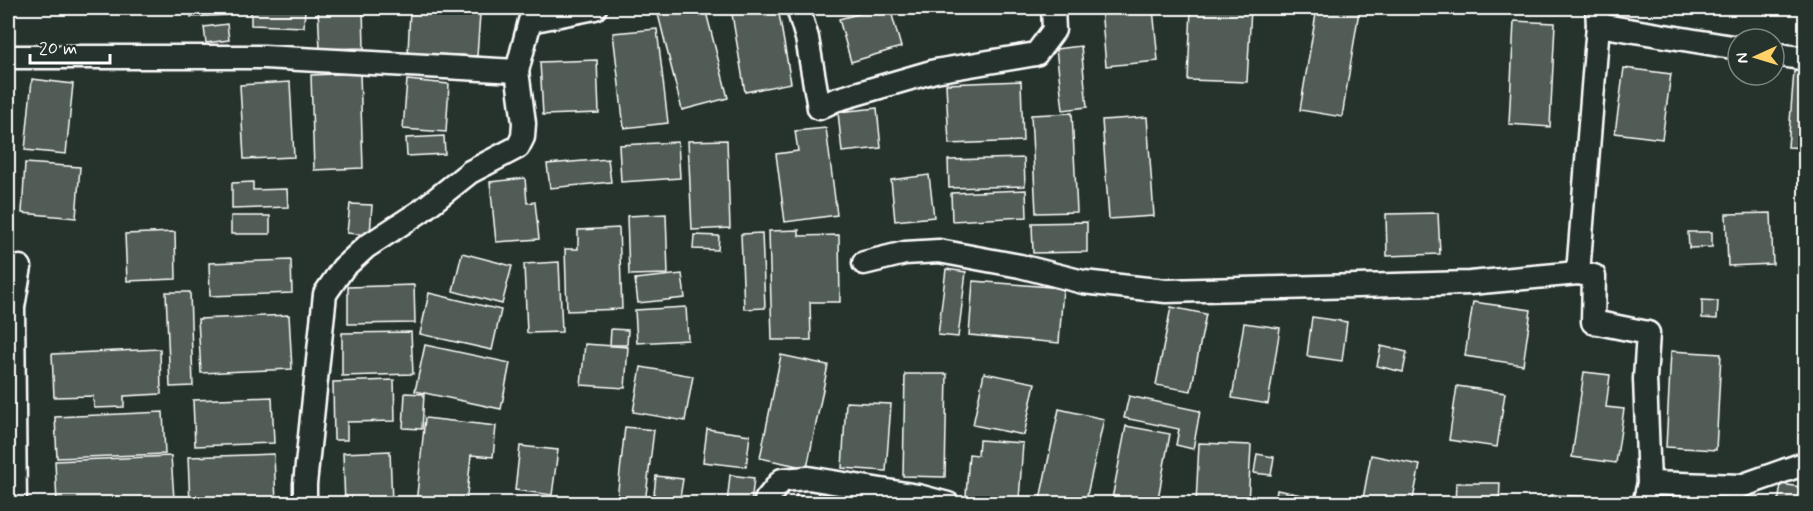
<svg xmlns="http://www.w3.org/2000/svg" width="1813" height="511" viewBox="0 0 1813 511" font-family="Mynerve,sans-serif">
	<rect width="100%" height="100%" fill="#26332d"/>
	<filter id="ink" filterUnits="userSpaceOnUse"><feTurbulence type="fractalNoise" baseFrequency=".0167" numOctaves="2"/><feDisplacementMap in="SourceGraphic" scale="12" xChannelSelector="R" yChannelSelector="G"/><feConvolveMatrix kernelMatrix="1 2 1 2 8 2 1 2 1" color-interpolation-filters="sRGB"/></filter>
	<g filter="url(#ink)">
		<g fill="#515c57" stroke="#fff" stroke-width="1.5">
			<path d="M191 8H227V15L191 17Z"/>
			<path d="M251 8H305L304 27 251 25Z"/>
			<path d="M318 8H363L364 48 320 49Z"/>
			<path d="M683 8H705L728 98 682 110 658 14Z"/>
			<path d="M731 8H778L791 83 745 92Z"/>
			<path d="M880 8H890L901 47 851 62 839 19Z"/>
			<path d="M1101 8H1153L1158 61 1106 66Z"/>
			<path d="M1191 8H1251L1247 82 1188 80Z"/>
			<path d="M1317 8H1340L1359 11 1342 117 1300 110Z"/>
			<path d="M410 10 480 14 477 56 408 53Z"/>
			<path d="M1514 21 1555 23 1550 127 1509 124Z"/>
			<path d="M227 24 229 40 206 43 204 27Z"/>
			<path d="M657 29 668 123 624 128 613 33Z"/>
			<path d="M1081 46 1087 107 1063 110 1056 49Z"/>
			<path d="M597 60 599 113 543 115 540 62Z"/>
			<path d="M1624 68 1671 74 1662 139 1615 133Z"/>
			<path d="M1794 71 1806 72V148L1788 147Z"/>
			<path d="M360 73 363 168 314 170 311 75Z"/>
			<path d="M32 79 73 84 66 154 25 150Z"/>
			<path d="M407 80 449 84 446 132 403 129Z"/>
			<path d="M1021 81 1023 141 949 144 946 84Z"/>
			<path d="M290 82 294 157 244 159 240 85Z"/>
			<path d="M877 108 881 148 842 152 838 112Z"/>
			<path d="M1072 113 1077 212 1036 213 1031 115Z"/>
			<path d="M1147 117 1154 216 1109 219 1102 120Z"/>
			<path d="M826 128 837 215 785 222 776 154 798 151 795 131Z"/>
			<path d="M444 136 445 154 407 156 406 138Z"/>
			<path d="M727 140 730 228 692 230 688 141Z"/>
			<path d="M678 142 680 178 621 182 619 145Z"/>
			<path d="M1024 158 1025 186 949 188 948 160Z"/>
			<path d="M608 159 611 182 550 188 547 164Z"/>
			<path d="M25 163 80 167 76 218 22 213Z"/>
			<path d="M929 175 934 217 895 221 891 180Z"/>
			<path d="M525 178 527 203 535 202 539 239 496 242 490 182Z"/>
			<path d="M253 182V190L287 189 288 207 232 209V183Z"/>
			<path d="M1026 190 1027 217 952 221 951 193Z"/>
			<path d="M350 204 372 205 370 235 347 233Z"/>
			<path d="M1438 213 1440 254 1387 256 1386 214Z"/>
			<path d="M1771 213 1773 264 1728 266 1726 214Z"/>
			<path d="M666 214 668 274 629 275 627 216Z"/>
			<rect x="231" y="216" width="39" height="18"/>
			<path d="M1087 222V252L1033 253 1032 223Z"/>
			<path d="M619 228 622 309 567 311 565 249H578V230Z"/>
			<path d="M799 230V236L839 235 840 302H810L811 340H772L769 231Z"/>
			<path d="M175 232 176 279 127 281 125 234Z"/>
			<path d="M1688 232H1712V247L1689 248Z"/>
			<path d="M762 233 765 308 744 309 741 234Z"/>
			<path d="M694 235 719 236 718 250 693 249Z"/>
			<path d="M462 253 512 266 502 304 453 291Z"/>
			<path d="M291 260 292 293 210 296 209 263Z"/>
			<path d="M559 262 562 332 527 333 524 264Z"/>
			<path d="M946 269 966 272 958 337 938 335Z"/>
			<path d="M682 274 685 298 638 303 635 279Z"/>
			<path d="M973 281 1063 288 1059 343 969 335Z"/>
			<path d="M414 285 415 323 348 324V287Z"/>
			<path d="M166 292H190L193 386 170 387Z"/>
			<path d="M429 293 501 310 492 350 420 334Z"/>
			<path d="M1702 300 1718 301 1717 319 1702 318Z"/>
			<path d="M1473 302 1531 310 1523 365 1465 356Z"/>
			<path d="M686 307 688 340 637 343 635 310Z"/>
			<path d="M1171 307 1206 314 1191 391 1156 385Z"/>
			<path d="M289 315 292 369 201 373 198 319Z"/>
			<path d="M1312 317 1347 322 1342 361 1307 356Z"/>
			<path d="M1244 323 1280 328 1268 404 1232 398Z"/>
			<path d="M611 329 628 330 627 345H610Z"/>
			<path d="M411 332 413 374 342 376V333Z"/>
			<path d="M585 344 628 347 625 388 581 385Z"/>
			<path d="M425 345 510 363 501 409 415 391Z"/>
			<path d="M1381 346 1407 352 1403 372 1377 366Z"/>
			<path d="M160 349 161 394 124 396V407L94 408 93 396 54 397 52 354Z"/>
			<path d="M1671 351 1721 354 1716 450 1666 447Z"/>
			<path d="M781 355 828 365 807 468 760 458Z"/>
			<path d="M641 367 693 376 685 421 633 412Z"/>
			<path d="M1584 372 1610 375 1606 407 1624 409 1616 463 1572 457Z"/>
			<path d="M984 373 1035 383 1024 435 973 425Z"/>
			<path d="M905 374H947L945 477 903 476Z"/>
			<path d="M394 380 395 421 347 422V440H334L333 382Z"/>
			<path d="M1457 386 1505 393 1497 447 1449 440Z"/>
			<path d="M405 393 424 394 422 429 403 428Z"/>
			<path d="M1129 396 1200 411 1193 449 1176 445 1179 429 1124 418Z"/>
			<path d="M272 397 274 443 195 446 193 400Z"/>
			<path d="M846 402 891 404 886 471 842 468Z"/>
			<path d="M1059 409 1104 419 1085 504H1039Z"/>
			<path d="M163 412 165 454 57 458 55 417Z"/>
			<path d="M425 418 496 426 493 457 471 455 466 504H416Z"/>
			<path d="M1126 426 1170 434 1157 504H1111Z"/>
			<path d="M625 427 654 430 645 503 617 499Z"/>
			<path d="M707 429 750 435 746 467 703 462Z"/>
			<path d="M979 440 1023 443 1019 500 966 496 969 454 978 455Z"/>
			<path d="M1199 443 1251 445 1248 504H1196Z"/>
			<path d="M520 446 558 450 552 495 515 490Z"/>
			<path d="M390 451 392 504H345L343 453Z"/>
			<path d="M274 454 276 504H190L188 457Z"/>
			<path d="M1257 454 1274 457 1271 475 1254 473Z"/>
			<path d="M1371 455 1420 465 1412 504H1362Z"/>
			<path d="M171 456 174 499 57 504 55 461Z"/>
			<path d="M730 475 754 478 751 504H727Z"/>
			<path d="M656 476 683 479 679 504H653Z"/>
			<path d="M1456 483H1500L1499 504H1455Z"/>
			<path d="M1781 484 1800 487 1798 504H1778Z"/>
			<path d="M820 487 893 499V504H795L796 495 818 499Z"/>
			<path d="M1277 490 1322 499 1321 504H1275Z"/>
			<path d="M1551 495 1600 497V504H1551Z"/>
			<path d="M1665 500 1694 504H1665Z"/>
		</g>
		<g fill="none" stroke-linecap="round" stroke-linejoin="round">
			<g stroke="#fff" stroke-width="27">
				<g id="minor">
					<path d="M798 8 807 38 819 108 835 100 935 71 1036 54 1054 30 1053 8"/>
					<path d="M1597 8 1598 25 1578 273 1594 276 1593 322 1648 333 1645 379 1649 483 1644 504"/>
					<path d="M1598 25 1738 48"/>
					<path d="M1774 54 1806 59"/>
					<path d="M8 57H264L517 71 530 21 595 8"/>
					<path d="M864 263 905 253 939 251 1020 266 1083 282 1166 291 1470 283 1578 273"/>
					<path d="M1649 483 1741 486 1806 463"/>
					<path d="M15 504 13 307 20 267"/>
					<path d="M305 504V484L325 294 343 268 366 247 421 211 470 172 518 147 523 137 524 123 517 71"/>
					<path d="M766 504V500L782 480 808 478 918 496 948 504"/>
				</g>
			</g>
			<use href="#minor" stroke="#26332d" stroke-width="22"/>
		</g>
	</g>
	<rect width="1813" height="511" fill="none" stroke="#26332d" stroke-width="30"/>
	<rect x="15" y="15" width="1783" height="481" fill="none" stroke="#fff" stroke-width="2" filter="url(#ink)"/>
	<g transform="translate(1756 57) rotate(266)"><circle r="28" fill="#26332d" stroke="#7d8581" stroke-width="1.5"/>
	<path d="M0-4.5L10 22L0 15L-10 22Z" fill="#ffd166"/>
	<text y="-9" font-size="16" font-weight="bold" text-anchor="middle" fill="#ffffff">N</text>
	</g>
	<path d="M30 54v9h80v-9" fill="none" stroke="#ffffff" stroke-width="3"/>
	<text x="39" y="54" font-size="18" fill="#ffffff" stroke="#26332d" stroke-width="4.5" paint-order="stroke">20 m</text>
</svg>
